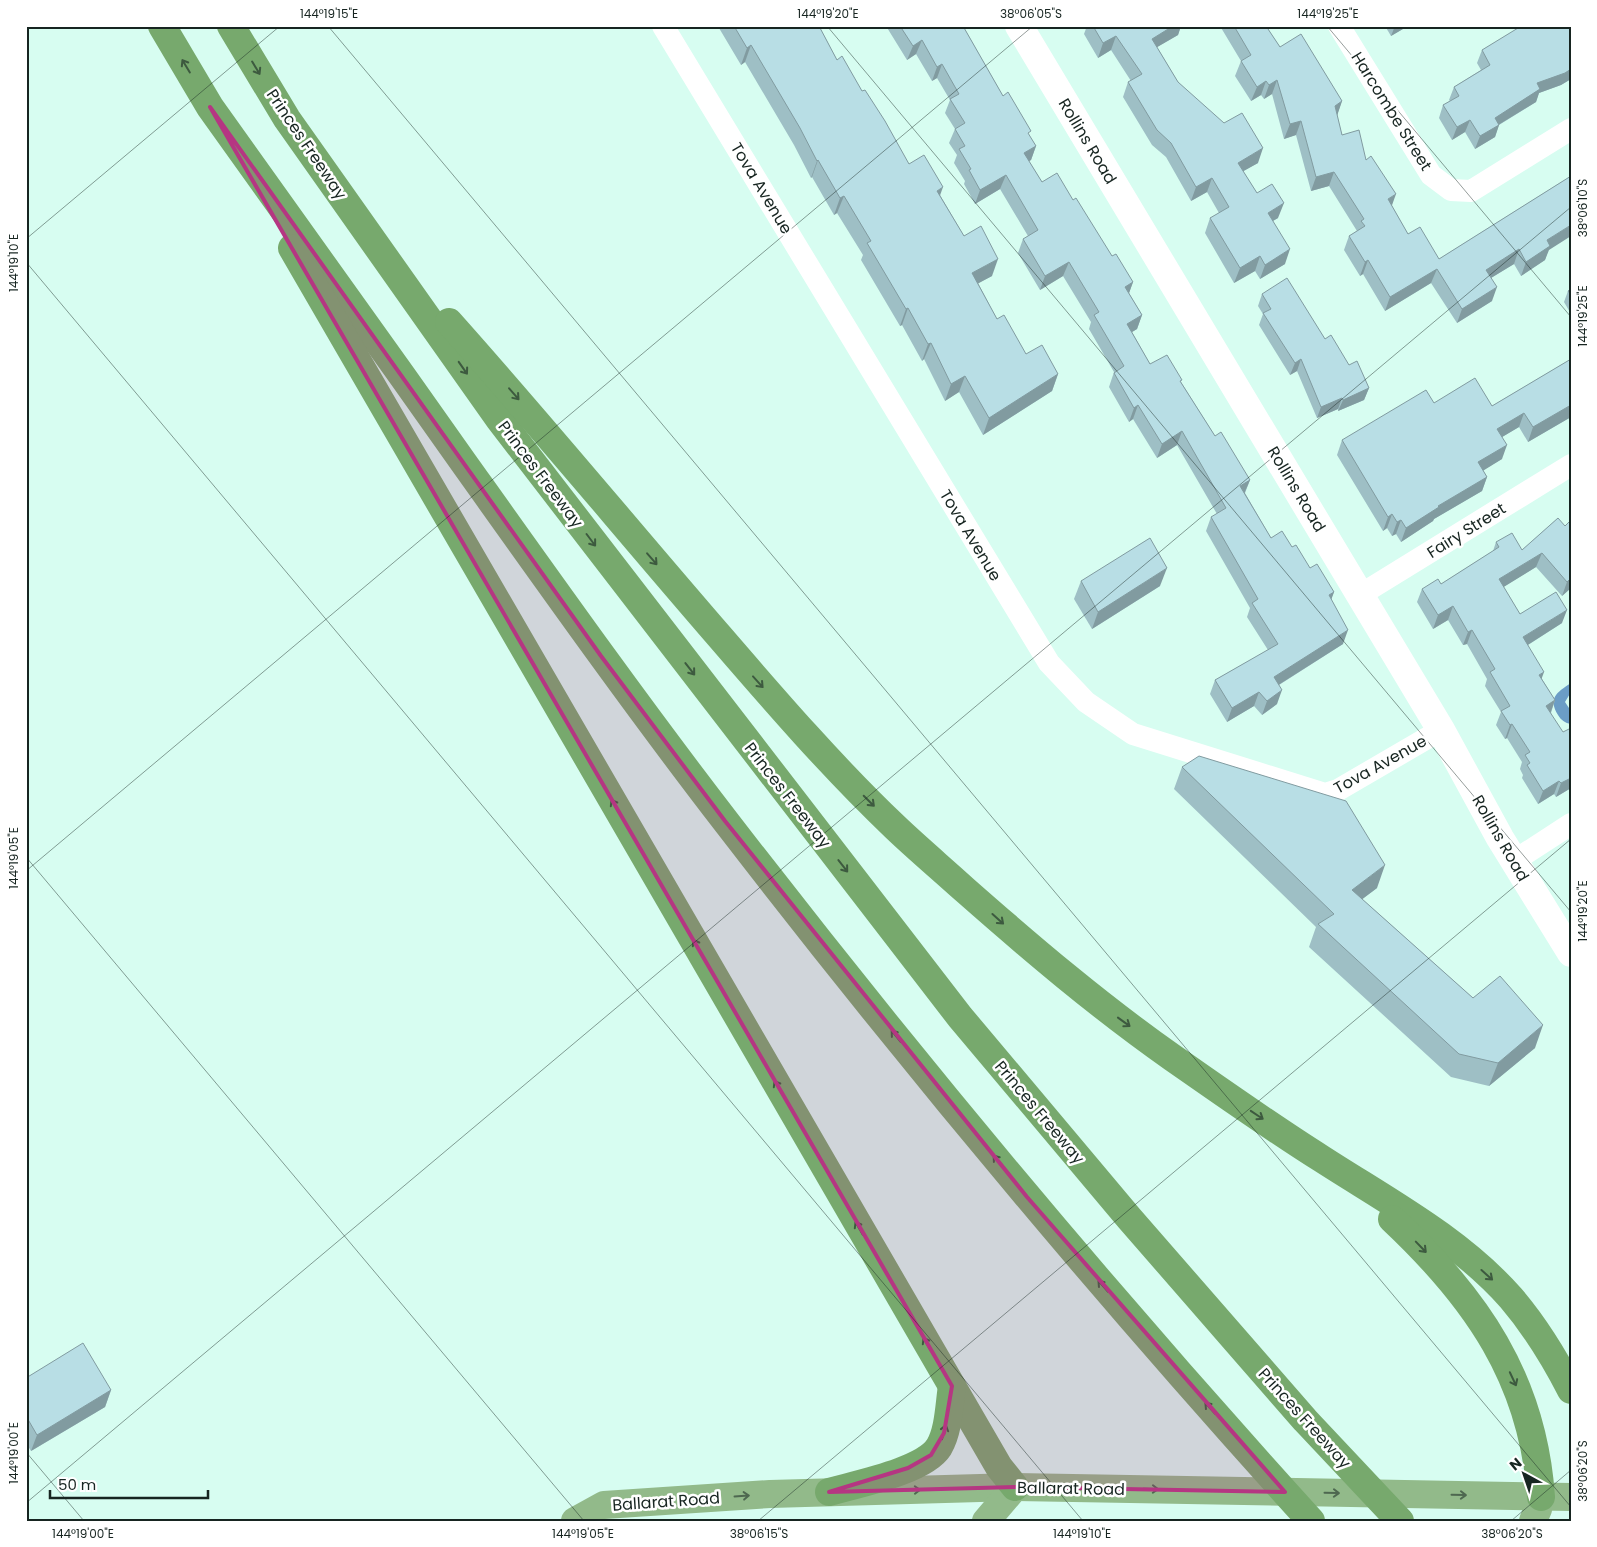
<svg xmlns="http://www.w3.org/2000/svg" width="1597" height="1547" viewBox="0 0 1597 1547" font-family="Poppins,sans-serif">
	<rect width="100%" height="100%" fill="#d7fdf1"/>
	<path fill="#6b9dc6" d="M1571 683V692L1565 702 1571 711V724C1565 723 1561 720 1558 715 1548 698 1556 693 1571 683Z"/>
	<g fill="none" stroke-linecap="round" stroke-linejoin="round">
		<g stroke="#fff" stroke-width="22">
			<path d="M663 26 1049 663 1086 702 1133 734 1325 794 1338 790 1441 730"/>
			<path d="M1339 26 1431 175 1451 190 1471 191 1571 129"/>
			<path d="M1360 595 1571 465"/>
			<path d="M1514 861 1571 824"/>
		</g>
		<path stroke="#fff" stroke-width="28" d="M1019 26 1360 595 1441 730 1500 838 1571 953"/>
		<g stroke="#92ba8a" stroke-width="28">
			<path d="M575 1521 604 1505 770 1494 1015 1487 1571 1497"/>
			<path d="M986 1521 1015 1487"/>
			<path d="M1533 1521 1538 1509 1541 1497"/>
		</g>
		<g stroke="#77a96d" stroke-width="28">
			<path d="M162 26 210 107C293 224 378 341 461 459 548 581 635 704 727 823 912 1063 1107 1296 1311 1521"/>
			<path d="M231 26 287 119 499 419 960 1017 1129 1218 1305 1420 1400 1521"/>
			<path d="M292 248 999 1467 1015 1487"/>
			<path d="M449 322C541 425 629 532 720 637 776 702 833 768 895 827 918 849 942 869 965 890 1032 949 1099 1006 1173 1058 1222 1092 1271 1127 1322 1159 1387 1201 1459 1239 1511 1298 1535 1326 1554 1357 1571 1390"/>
			<path d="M1392 1219C1476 1298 1533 1379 1541 1497"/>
			<path d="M829 1492C857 1484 924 1471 939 1447 949 1430 949 1405 952 1386"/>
		</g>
	</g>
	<g fill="#9ebfc5">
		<path d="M716 26H819L837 60 862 91 909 164 940 195 964 236 992 276 978 283 997 319 1026 354 1058 374 1052 391 983 435 959 392 945 401 924 359 922 361 902 325 900 326 861 260 863 255 837 213 834 215 812 177 811 178 794 145 745 62 741 65 719 28 717 29Z"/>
		<path d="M886 26H963L1003 96 1036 146 1031 160 1029 161 1042 182 1073 200 1112 256 1133 282 1129 293 1142 315 1137 329 1132 332 1150 364 1181 382 1215 436 1250 480 1245 493 1271 538 1292 547 1310 568 1334 592 1331 599 1343 644 1279 685 1277 704 1262 715 1254 706 1227 722 1210 694 1215 680 1268 650 1247 617 1250 608 1206 531 1211 517 1217 514 1177 445 1157 458 1133 419 1129 422 1109 387 1114 372 1089 329 1091 322 1063 276 1040 290 1018 253 1023 239 1028 236 1000 189 975 204 964 184 965 181 954 163 957 155 949 143 955 129 945 113 950 100 937 78 932 81 916 54 907 60Z"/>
		<path d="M1087 26H1181L1178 35 1157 47 1178 82 1258 163 1243 171 1257 193 1278 218 1273 221 1285 264 1260 279 1255 271 1234 283 1205 233 1210 218 1219 213 1207 192 1191 201 1166 157 1152 145 1123 97 1128 82 1131 81 1111 50 1098 58 1084 34Z"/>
		<path d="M1220 26H1266L1280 47 1342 101 1337 115 1342 135 1366 160 1392 206 1408 234 1439 259 1571 176 1545 260 1521 276 1514 264 1491 278 1492 301 1457 323 1431 283 1385 311 1363 274 1360 276 1344 250 1349 236 1357 231 1329 186 1311 191 1296 135 1284 139 1272 94 1264 99 1261 95 1251 101 1235 76 1241 61Z"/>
		<path d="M1385 26H1408L1391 36Z"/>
		<path d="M1517 26H1571V79L1561 85 1539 93 1536 102 1499 125 1495 137 1475 149 1465 132 1452 140 1439 118 1443 105 1450 101 1449 100 1454 87 1481 70 1477 63 1482 50 1516 30Z"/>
		<path d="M1571 289V314L1564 302 1568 291Z"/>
		<path d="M1262 294 1349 365 1369 388 1364 400 1338 411V409L1317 418 1297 371 1290 375 1259 325 1263 314 1258 306Z"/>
		<path d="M1571 359V417L1528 442 1519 427 1502 437V459L1483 470 1487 477 1482 491 1434 519 1433 521 1401 542 1396 534 1392 536 1387 528 1383 531 1337 455 1342 440 1434 403 1492 406Z"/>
		<path d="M1558 518 1571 588 1562 596 1536 567 1503 587 1520 614 1562 623 1528 645 1542 679 1555 700 1551 713 1571 788 1556 797 1554 794 1538 804 1522 778 1523 775 1520 769 1522 762 1507 738 1505 739 1496 725 1501 712 1485 686 1487 679 1467 644 1463 645 1448 620 1433 629 1417 602 1422 589 1441 584 1493 551 1496 542 1522 550Z"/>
		<path d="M1081 581 1160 586 1092 629 1074 599Z"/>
		<path d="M1182 767 1377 888 1362 899 1473 998 1535 1048 1489 1086 1451 1077 1309 947 1316 927 1174 789Z"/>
		<path d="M26 1378 111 1390 105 1407 31 1451 26 1443Z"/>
	</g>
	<g fill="#819ba0">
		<path d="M1173 26H1181L1178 35 1147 53 1152 39Z"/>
		<path d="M1395 26H1408L1391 36Z"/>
		<path d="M1116 36 1111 50 1098 58 1103 43Z"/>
		<path d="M922 40 916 54 907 60 913 46Z"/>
		<path d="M751 45 745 62 741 65 747 48Z"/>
		<path d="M942 64 937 78 932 81 937 67Z"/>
		<path d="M1571 69V79L1561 85 1539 93 1536 102 1490 130 1495 118 1537 83Z"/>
		<path d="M1277 80 1272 94 1264 99 1269 85Z"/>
		<path d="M1266 81 1261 95 1251 101 1257 87Z"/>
		<path d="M1342 101 1337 116 1335 106Z"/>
		<path d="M1470 120 1465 132 1452 140 1457 127Z"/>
		<path d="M1301 121 1296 135 1284 139 1290 124Z"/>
		<path d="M1499 125 1495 137 1475 149 1480 136Z"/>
		<path d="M1036 146 1031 160 1019 167 1024 153Z"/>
		<path d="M1263 148 1258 163 1233 177 1238 163Z"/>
		<path d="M818 160 812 177 811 178 817 161Z"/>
		<path d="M1334 172 1329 186 1311 191 1316 177Z"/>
		<path d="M1006 175 1000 189 975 204 980 190Z"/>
		<path d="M1212 178 1207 192 1191 201 1196 187Z"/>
		<path d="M943 187 937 204V191Z"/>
		<path d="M1396 194 1391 208 1388 199Z"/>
		<path d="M844 196 837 213 834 215 840 198Z"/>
		<path d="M1284 203 1278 218 1262 227 1268 213Z"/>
		<path d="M1571 225V236L1549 250 1545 260 1521 276 1526 262 1547 240Z"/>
		<path d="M1290 249 1285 264 1260 279 1265 265Z"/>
		<path d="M1519 249 1514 264 1481 284 1486 270Z"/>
		<path d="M1260 256 1255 271 1234 283 1240 268Z"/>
		<path d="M998 259 992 276 966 290 972 273Z"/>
		<path d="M1368 260 1363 274 1360 276 1365 262Z"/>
		<path d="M1069 262 1063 276 1040 290 1045 276Z"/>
		<path d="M1437 269 1431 283 1385 311 1390 297Z"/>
		<path d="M1133 282 1128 296 1125 287Z"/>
		<path d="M1497 287 1492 301 1457 323 1462 309Z"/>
		<path d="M908 308 902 325 900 326 906 309Z"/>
		<path d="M1142 315 1137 329 1122 338 1127 324Z"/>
		<path d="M931 343 924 359 922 361 928 344Z"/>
		<path d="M1301 359 1297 371 1290 375 1295 363Z"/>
		<path d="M1058 374 1052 391 983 435 989 418Z"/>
		<path d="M965 376 959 392 945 401 951 384Z"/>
		<path d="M1369 388 1364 400 1338 411 1343 400Z"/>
		<path d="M1342 398 1338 409 1317 418 1321 407Z"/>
		<path d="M1138 405 1133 419 1129 422 1134 408Z"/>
		<path d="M1571 405V417L1528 442 1533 427Z"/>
		<path d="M1524 413 1519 427 1492 443 1497 429Z"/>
		<path d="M1182 431 1177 445 1157 458 1162 444Z"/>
		<path d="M1507 445 1502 459 1473 477 1478 462Z"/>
		<path d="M1487 477 1482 491 1434 519 1433 521 1401 542 1406 528 1438 506Z"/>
		<path d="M1250 480 1244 494 1240 486Z"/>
		<path d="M1392 514 1387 528 1383 531 1388 517Z"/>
		<path d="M1401 520 1396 534 1392 536 1397 522Z"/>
		<path d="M1542 553 1536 567 1494 593 1499 579Z"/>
		<path d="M1167 568 1160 586 1092 629 1098 612Z"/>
		<path d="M1571 578V588L1562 596 1567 582Z"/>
		<path d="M1334 592 1329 606V595Z"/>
		<path d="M1453 606 1448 620 1433 629 1438 615Z"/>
		<path d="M1567 610 1562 623 1518 651 1523 637Z"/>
		<path d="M1348 630 1343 644 1269 691 1274 677Z"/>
		<path d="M1472 630 1467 644 1463 645 1468 632Z"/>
		<path d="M1544 672 1539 686V675Z"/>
		<path d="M1282 690 1277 704 1262 715 1267 701Z"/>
		<path d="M1259 692 1254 706 1227 722 1232 708Z"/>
		<path d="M1555 700 1550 714 1546 706Z"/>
		<path d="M1512 724 1507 738 1505 739 1510 725Z"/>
		<path d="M1571 778V788L1556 797 1561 783Z"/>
		<path d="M1559 781 1554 794 1538 804 1543 791Z"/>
		<path d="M1385 865 1377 888 1344 913 1352 890Z"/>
		<path d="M1543 1025 1535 1048 1489 1086 1498 1063Z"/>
		<path d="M111 1390 105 1407 31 1451 37 1435Z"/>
	</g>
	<g fill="#b8dee5" stroke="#819ba0">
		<path d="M734 26H819L837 60 842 56 862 91 865 90 885 121 909 164 924 155 943 187 937 191 964 236 981 226 998 259 972 273 997 319 1004 315 1026 354 1042 345 1058 374 989 418 965 376 951 384 931 343 928 344 908 308 906 309 867 243 871 241 844 196 840 198 818 160 817 161 800 128 751 45 747 48Z"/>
		<path d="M900 26H963L1003 96 1008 92 1031 131 1028 133 1036 146 1024 153 1042 182 1057 173 1073 200 1076 198 1112 256 1116 254 1133 282 1125 287 1142 315 1127 324 1150 364 1167 355 1182 380 1180 381 1215 436 1221 432 1250 480 1240 486 1271 538 1282 531 1292 547 1296 545 1310 568 1317 564 1334 592 1329 595 1348 630 1274 677 1282 690 1267 701 1259 692 1232 708 1215 680 1278 644 1252 603 1258 599 1211 517 1226 508 1182 431 1162 444 1138 405 1134 408 1114 373 1124 366 1094 315 1099 312 1069 262 1045 276 1023 239 1038 230 1006 175 980 190 969 170 971 169 959 149 965 146 955 129 965 123 950 99 959 94 942 64 937 67 922 40 913 46Z"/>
		<path d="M1093 26H1173L1152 39 1178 82 1224 123 1242 113 1263 148 1238 163 1257 193 1272 184 1284 203 1268 213 1290 249 1265 265 1260 256 1240 268 1210 218 1229 207 1212 178 1196 187 1171 143 1157 130 1128 82 1142 74 1116 36 1103 43Z"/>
		<path d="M1234 26H1266L1280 47 1301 34 1342 101 1335 106 1342 135 1359 130 1366 160 1371 156 1396 194 1388 199 1408 234 1420 227 1439 259 1571 176V225L1547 240 1550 246 1526 262 1519 249 1486 270 1497 287 1462 309 1437 269 1390 297 1368 260 1365 262 1349 236 1365 226 1361 221 1364 219 1334 172 1316 177 1301 121 1290 124 1277 80 1269 85 1266 81 1257 87 1241 61 1251 55Z"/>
		<path d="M1518 26H1571V69L1565 73 1537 83 1540 89 1495 118 1499 125 1480 136 1470 120 1457 127 1443 105 1459 96 1454 87 1490 65 1482 50 1518 28Z"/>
		<path d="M1287 278 1325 339 1331 335 1349 365 1357 361 1369 388 1343 400 1342 398 1321 407 1301 359 1295 363 1263 313 1271 309 1262 294Z"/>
		<path d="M1571 289V295L1568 291Z"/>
		<path d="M1571 359V405L1533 427 1524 413 1497 429 1507 445 1478 462 1487 477 1438 506 1439 507 1406 528 1401 520 1397 522 1392 514 1388 517 1342 440 1426 390 1434 403 1475 378 1492 406Z"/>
		<path d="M1558 518 1565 526 1571 520V578L1567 582 1542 553 1499 579 1520 614 1556 592 1567 610 1523 637 1544 672 1539 675 1555 700 1546 706 1563 732 1571 728V778L1561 783 1559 781 1543 791 1527 765 1530 763 1525 755 1530 752 1512 724 1510 725 1501 711 1510 706 1490 672 1495 669 1472 630 1468 632 1453 606 1438 615 1422 589 1438 579 1441 584 1499 547 1496 542 1512 533 1522 550Z"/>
		<path d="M1150 538 1167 568 1098 612 1081 581Z"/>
		<path d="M1199 756 1346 801 1385 865 1352 890 1473 998 1500 976 1543 1025 1498 1063 1459 1054 1318 924 1334 914 1182 767Z"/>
		<path d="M83 1343 111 1390 37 1435 26 1416V1378Z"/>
	</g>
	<defs><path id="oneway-shaft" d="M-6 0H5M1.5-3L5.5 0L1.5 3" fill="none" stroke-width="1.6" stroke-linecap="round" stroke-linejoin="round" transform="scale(1.25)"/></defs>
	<g stroke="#3d5a3f">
		<use href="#oneway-shaft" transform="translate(186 66) rotate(-121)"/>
		<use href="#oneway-shaft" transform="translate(256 68) rotate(59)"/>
		<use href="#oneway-shaft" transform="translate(463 368) rotate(55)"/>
		<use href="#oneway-shaft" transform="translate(514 394) rotate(49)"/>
		<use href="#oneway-shaft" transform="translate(591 540) rotate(53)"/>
		<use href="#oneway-shaft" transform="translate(652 559) rotate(49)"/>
		<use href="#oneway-shaft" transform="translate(690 669) rotate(52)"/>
		<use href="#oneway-shaft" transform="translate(758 682) rotate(48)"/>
		<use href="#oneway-shaft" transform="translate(869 801) rotate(45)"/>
		<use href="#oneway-shaft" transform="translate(615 806) rotate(-120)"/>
		<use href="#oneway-shaft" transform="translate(843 866) rotate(52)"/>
		<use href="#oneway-shaft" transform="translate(998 919) rotate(42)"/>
		<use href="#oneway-shaft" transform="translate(697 946) rotate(-120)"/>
		<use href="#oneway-shaft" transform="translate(1124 1022) rotate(36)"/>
		<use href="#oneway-shaft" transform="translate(896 1036) rotate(-129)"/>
		<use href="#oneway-shaft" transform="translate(778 1087) rotate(-120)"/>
		<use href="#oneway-shaft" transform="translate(1257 1115) rotate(34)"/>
		<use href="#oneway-shaft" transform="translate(998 1161) rotate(-129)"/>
		<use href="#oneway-shaft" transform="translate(859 1228) rotate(-120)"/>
		<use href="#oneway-shaft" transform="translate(1421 1247) rotate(46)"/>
		<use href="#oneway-shaft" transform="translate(1487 1275) rotate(42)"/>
		<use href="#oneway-shaft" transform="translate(1103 1286) rotate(-131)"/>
		<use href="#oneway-shaft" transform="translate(927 1344) rotate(-120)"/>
		<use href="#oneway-shaft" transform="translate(1513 1379) rotate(65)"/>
		<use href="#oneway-shaft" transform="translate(1210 1408) rotate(-132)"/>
		<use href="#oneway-shaft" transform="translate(944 1432) rotate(-74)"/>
	</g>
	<g stroke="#4e6850">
		<use href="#oneway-shaft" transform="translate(1151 1489) rotate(1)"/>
		<use href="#oneway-shaft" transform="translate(913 1490) rotate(-1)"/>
		<use href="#oneway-shaft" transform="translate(1332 1493) rotate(1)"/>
		<use href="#oneway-shaft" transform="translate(1459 1495) rotate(1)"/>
		<use href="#oneway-shaft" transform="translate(742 1496) rotate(-4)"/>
	</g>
	<path fill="#b53682" fill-opacity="0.2" stroke="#b53682" stroke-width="4" stroke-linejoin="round" d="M210 107 601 656 725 821 1027 1197 1285 1492 1015 1487 829 1492 908 1468 931 1455 944 1433 952 1386Z"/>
	<path fill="none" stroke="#172521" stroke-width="1" stroke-opacity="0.45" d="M328 26 1571 1507M827 26 1571 912M1327 26 1571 317M26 239 280 26M26 262 1083 1521M26 857 584 1521M26 871 1033 26M26 1452 84 1521M26 1503 1571 207M758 1521 1571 839M1511 1521 1571 1470"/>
	<g text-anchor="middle" stroke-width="5" stroke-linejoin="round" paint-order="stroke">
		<g font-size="16" fill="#172521" stroke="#fff">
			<text transform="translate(1392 111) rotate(58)" y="6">Harcombe Street</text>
			<text transform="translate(1088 141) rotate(59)" y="6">Rollins Road</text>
			<text transform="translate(307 144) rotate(56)" y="6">Princes Freeway</text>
			<text transform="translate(762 188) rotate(59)" y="6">Tova Avenue</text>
			<text transform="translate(541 474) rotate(53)" y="6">Princes Freeway</text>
			<text transform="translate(1297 489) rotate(59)" y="6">Rollins Road</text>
			<text transform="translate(1466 530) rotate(-32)" y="6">Fairy Street</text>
			<text transform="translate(971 535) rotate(59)" y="6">Tova Avenue</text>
			<text transform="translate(1380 764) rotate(-29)" y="6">Tova Avenue</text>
			<text transform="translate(788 795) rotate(52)" y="6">Princes Freeway</text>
			<text transform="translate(1501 838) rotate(60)" y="6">Rollins Road</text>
			<text transform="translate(1040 1112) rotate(50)" y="6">Princes Freeway</text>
			<text transform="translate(1305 1418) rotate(48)" y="6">Princes Freeway</text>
			<text transform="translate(1071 1488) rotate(1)" y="6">Ballarat Road</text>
			<text transform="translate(666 1501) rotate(-4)" y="6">Ballarat Road</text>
		</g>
	</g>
	<rect width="1597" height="1547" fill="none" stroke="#ffffff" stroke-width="55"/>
	<g transform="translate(1524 1474) rotate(320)" stroke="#ffffff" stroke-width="4" paint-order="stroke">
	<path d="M0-4L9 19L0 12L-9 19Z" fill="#172521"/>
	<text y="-8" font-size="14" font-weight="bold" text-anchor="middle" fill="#172521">N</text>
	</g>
	<path d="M50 1490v8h158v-8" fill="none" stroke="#172521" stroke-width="2.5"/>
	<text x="58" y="1490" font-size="15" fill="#172521" stroke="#ffffff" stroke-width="4" paint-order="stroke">50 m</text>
	<rect x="28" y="28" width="1542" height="1492" fill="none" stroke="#172521" stroke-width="2"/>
	<g font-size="12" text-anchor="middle" fill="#172521">
		<text x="329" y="18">144°19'15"E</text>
		<text x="828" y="18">144°19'20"E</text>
		<text x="1031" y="18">38°06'05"S</text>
		<text x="1328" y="18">144°19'25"E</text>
		<text transform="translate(1583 208) rotate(-90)" y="4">38°06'10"S</text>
		<text transform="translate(14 263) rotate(-90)" y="4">144°19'10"E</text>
		<text transform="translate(1583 316) rotate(-90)" y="4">144°19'25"E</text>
		<text transform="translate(14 858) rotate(-90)" y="4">144°19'05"E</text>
		<text transform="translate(1583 911) rotate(-90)" y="4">144°19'20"E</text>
		<text transform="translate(14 1453) rotate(-90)" y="4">144°19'00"E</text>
		<text transform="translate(1583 1471) rotate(-90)" y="4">38°06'20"S</text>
		<text x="83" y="1538">144°19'00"E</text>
		<text x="583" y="1538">144°19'05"E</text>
		<text x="759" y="1538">38°06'15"S</text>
		<text x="1082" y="1538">144°19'10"E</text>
		<text x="1512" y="1538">38°06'20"S</text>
	</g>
</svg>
